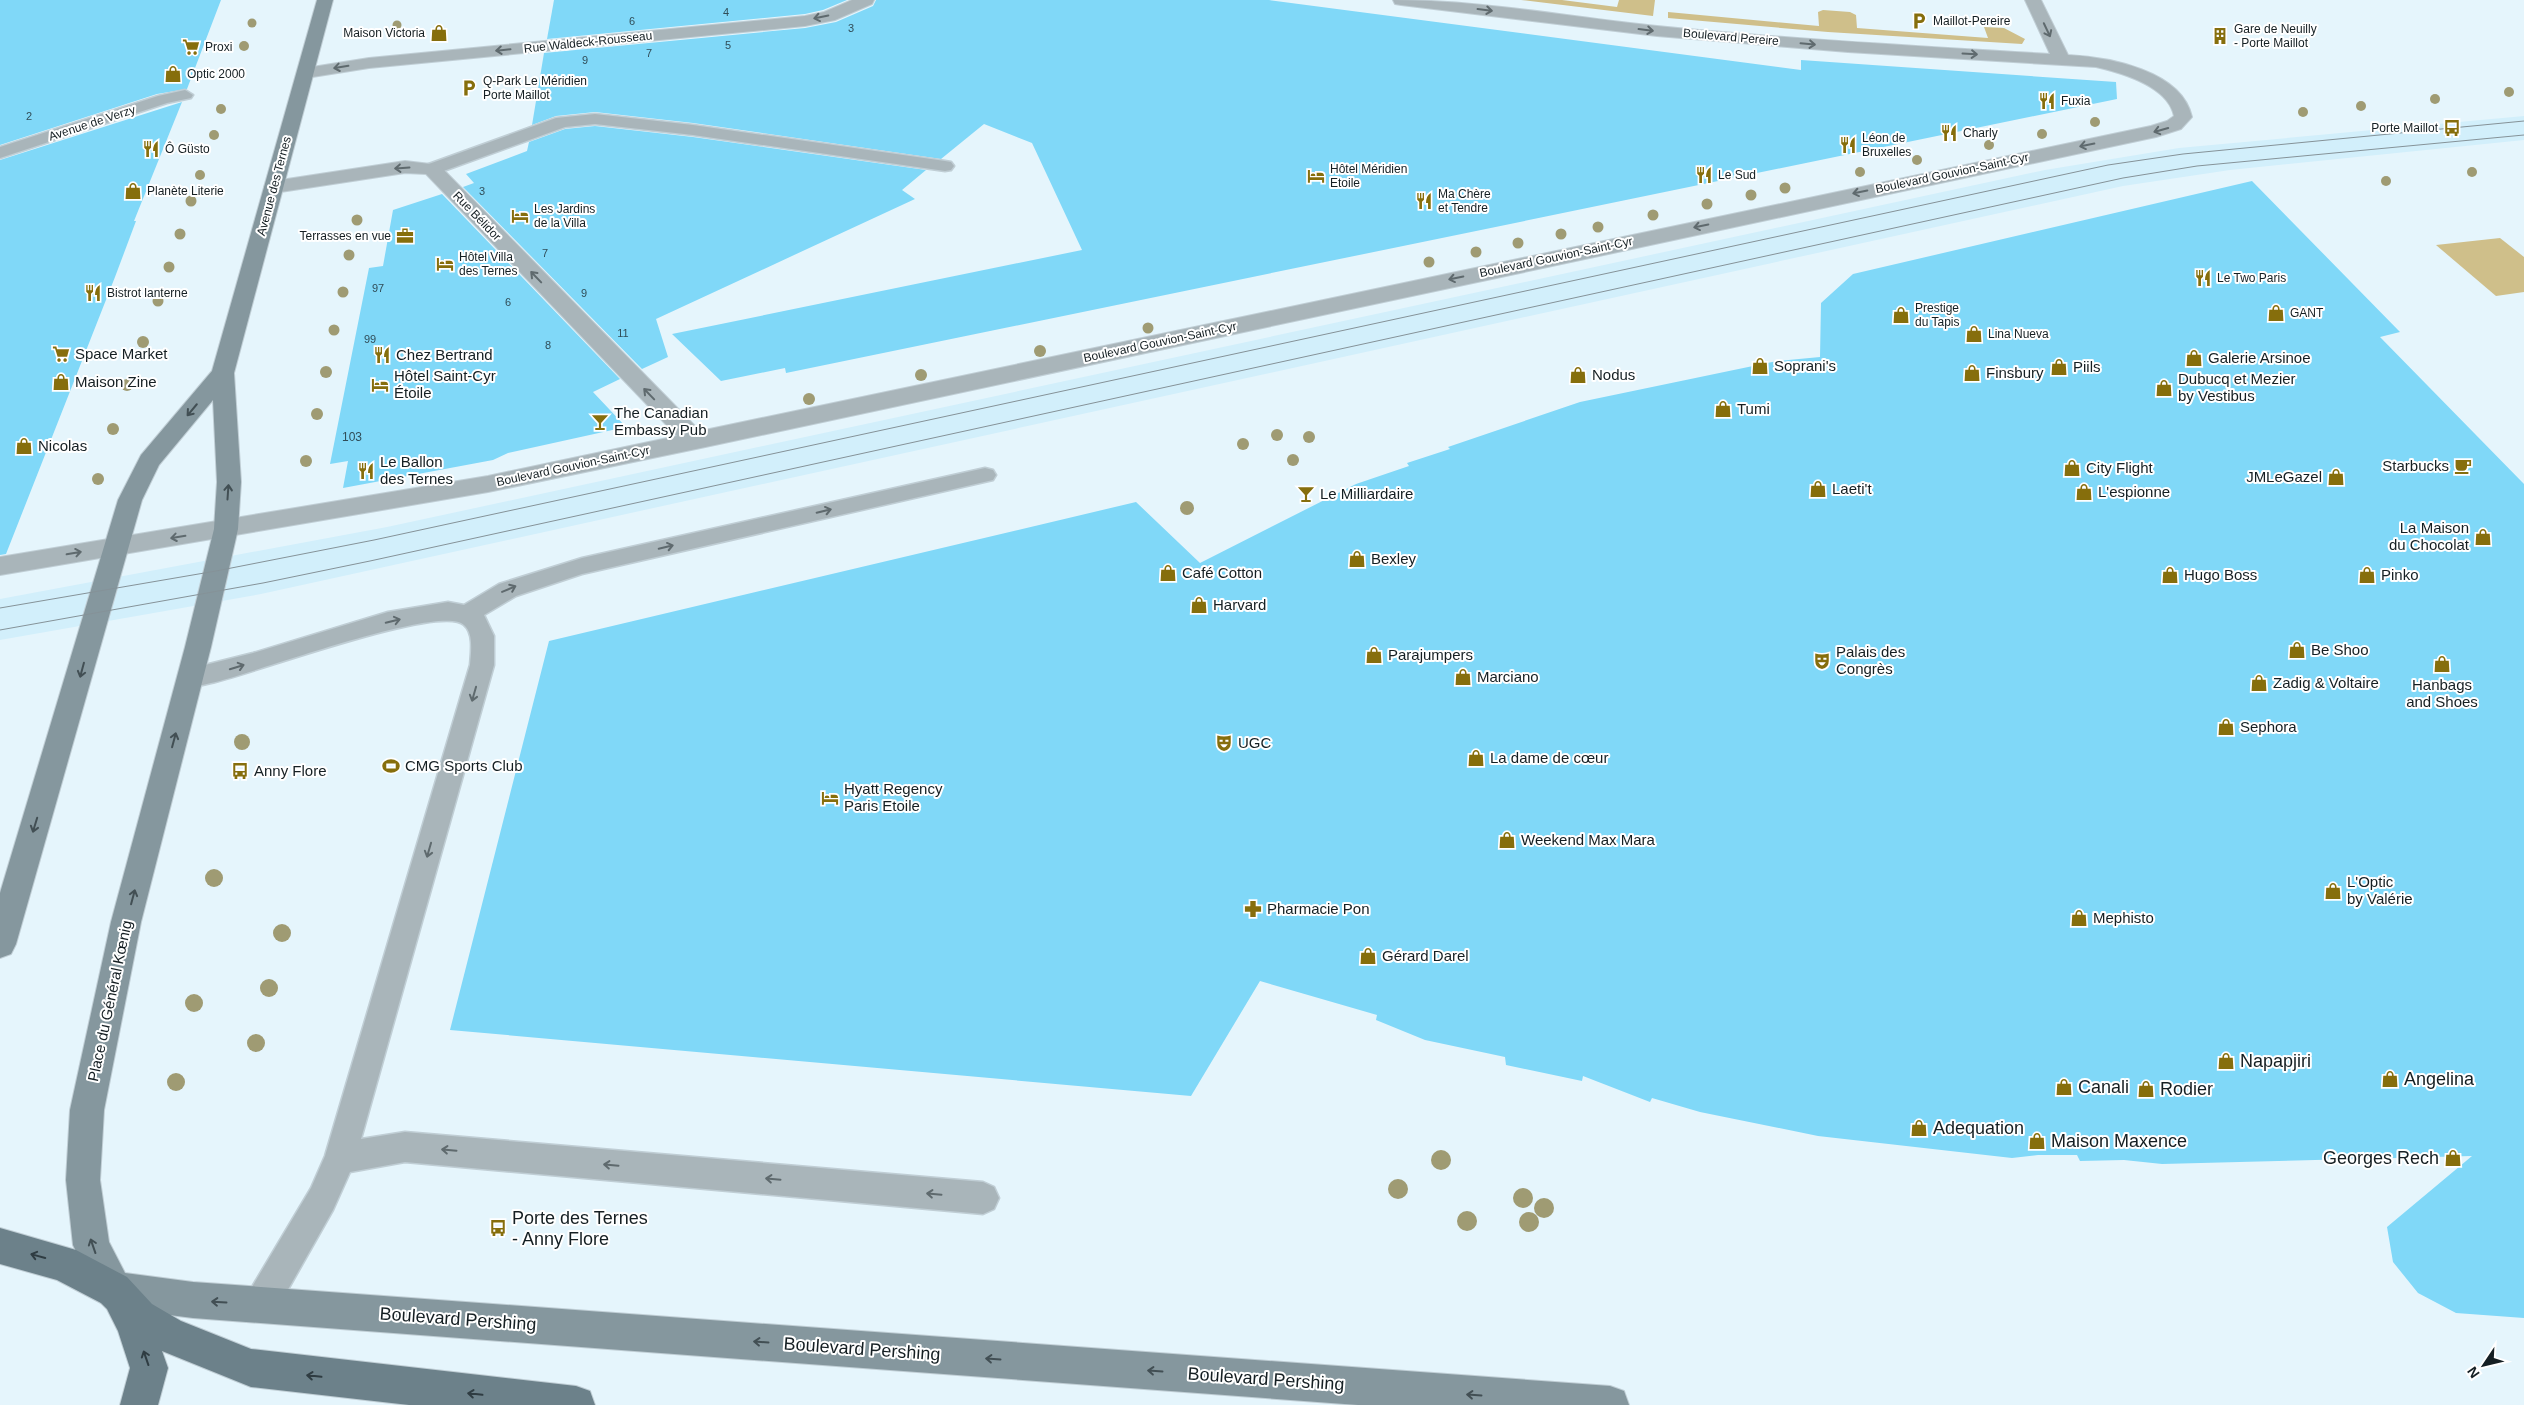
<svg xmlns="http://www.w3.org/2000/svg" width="2524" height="1405" viewBox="0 0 2524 1405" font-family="Arial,sans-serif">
	<rect width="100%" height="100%" fill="#e5f5fc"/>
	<path fill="#d2effb" d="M2524 116V140L2230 170 2123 186 261 594 0 640V599L387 527 2045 170 2179 148Z"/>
	<g fill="#cfbf8a">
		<path d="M1521 0H1562L1617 7 1619 0H1655L1653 16Z"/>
		<path d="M1823 10 1850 12 1856 15 1857 28 1988 38 1984 27 2004 28 2025 39 2022 44 1828 32 1668 18V12L1819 26 1818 12Z"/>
		<path d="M2500 238 2524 257V292L2496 296 2436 245Z"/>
	</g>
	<g fill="#80d8f8">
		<path d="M0 0H221L187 89 157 94 0 145Z"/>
		<path d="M554 0H847L823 10 805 14 547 39Z"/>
		<path d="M876 0H1269L1801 70V60L2116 82 2117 99 786 373 785 368 721 381 672 334 1082 250 1032 143 984 124 941 159 693 123 595 112 556 116 532 125 544 53 805 28 836 22 873 6Z"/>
		<path d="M182 102 134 221H136L115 277 6 554 0 555V160Z"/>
		<path d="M595 126 693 137 926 170 902 190 915 199 656 319 668 357 642 369 463 187 474 183 466 174 527 151 529 142 565 129Z"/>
		<path d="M2252 181 2400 332 2380 337 2524 484V1318L2456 1313 2418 1293 2393 1262 2387 1227 2472 1156 2162 1164 2124 1160 2080 1161 2077 1155H2038L2012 1158 1818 1136 1700 1112 1652 1098 1650 1102 1583 1076 1582 1081 1506 1065 1505 1057 1425 1040 1376 1020 1377 1015 1260 981 1191 1096 450 1030 549 641 1136 502 1200 563 1356 484 1409 466 1407 463 1450 449 1448 447 1580 402 1777 361 1820 357 1821 303 1853 274Z"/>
		<path d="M442 194 620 379 593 392 626 427 508 453 493 460 343 488 348 461 330 464 369 268 383 266 393 210Z"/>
	</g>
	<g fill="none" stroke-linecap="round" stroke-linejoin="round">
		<g stroke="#c0ced5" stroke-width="3">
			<g id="lane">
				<path d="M185 90 193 95 191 98 167 103 0 158V147L158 96Z"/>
				<path d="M595 114 693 125 945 161 951 162 954 166 951 170 945 171 693 135 595 124 565 127 438 173H426L423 169 426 165 556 118Z"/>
				<path d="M985 468 993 470 996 475 993 480 582 574 516 596 484 615 494 636V665L361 1139 405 1132 983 1182 994 1187 999 1198 994 1209 983 1214 405 1162 350 1172 333 1210 273 1316 261 1321 249 1316 244 1304 249 1292 311 1188 325 1156 470 665C471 653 474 633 464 625 440 603 250 675 211 683L190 688 181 685 178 678 181 671 253 653 388 612 448 602 464 605 499 584 582 558Z"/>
			</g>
		</g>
		<g stroke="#c0ced5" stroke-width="2">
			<g id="street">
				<path d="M852 0H874L872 4 835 20 805 26 369 68 306 78 300 77 297 73 300 69 306 68 369 58 805 16 824 12Z"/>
				<path d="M1393 0C1481 0 1569 17 1657 26 1787 39 1919 46 2050 54L2025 0H2041L2068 55C2108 57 2182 70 2192 117L2181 129 2156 137 696 449 488 492 0 575V557L488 476 677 436 426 174 405 173 274 193 267 191 264 187 267 183 274 181 405 161 439 165 700 431 2151 126 2167 121 2174 116C2168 86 2122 73 2096 67L1848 52 1657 36 1401 5 1395 4Z"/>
			</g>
		</g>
		<g stroke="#c0ced5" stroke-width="2">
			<path id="secondary" d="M317 0H333L234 373 241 482 238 529 211 647 141 922 104 1110 100 1180 109 1242 125 1273 193 1282 1610 1386 1624 1391 1629 1405H1358L193 1318 114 1308 101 1303 73 1245 66 1180 70 1110 111 922 185 647 214 529 217 482 213 400 159 465 142 500 16 944 11 954 0 958V893L118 500 141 455 212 371Z"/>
		</g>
		<g stroke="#c0ced5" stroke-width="2">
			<path id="primary" d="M0 1228 76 1250 127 1277 152 1304 181 1321 251 1349 576 1386 590 1391 595 1405H409L251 1387 162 1351 168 1368 158 1405H120L130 1368 118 1331 107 1309 101 1303 57 1280 0 1264Z"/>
		</g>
		<use href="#lane" fill="#a9b5ba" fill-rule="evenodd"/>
		<use href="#street" fill="#a9b5ba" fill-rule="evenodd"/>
		<use href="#secondary" fill="#85979e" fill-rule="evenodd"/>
		<use href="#primary" fill="#6c818a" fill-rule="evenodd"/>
		<g stroke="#859298" stroke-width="1">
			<path d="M0 608 216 571 374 540 2108 165 2183 154 2524 121"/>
			<path d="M0 630 263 583 370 561 2123 178 2197 166 2524 135"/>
		</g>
	</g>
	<g fill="#9f9b73">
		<circle cx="252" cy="23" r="4.5"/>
		<circle cx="397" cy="25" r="4.5"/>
		<circle cx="244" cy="46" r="5"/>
		<circle cx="235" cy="75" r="5"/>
		<circle cx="2509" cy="92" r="5"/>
		<circle cx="2435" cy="99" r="5"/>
		<circle cx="2361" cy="106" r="5"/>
		<circle cx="221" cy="109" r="5"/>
		<circle cx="2303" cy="112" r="5"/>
		<circle cx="2095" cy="122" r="5"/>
		<circle cx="2042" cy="134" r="5"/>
		<circle cx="214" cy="135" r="5"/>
		<circle cx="1989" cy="145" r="5"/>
		<circle cx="1917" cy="160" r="5"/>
		<circle cx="1860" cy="172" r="5"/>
		<circle cx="2472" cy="172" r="5"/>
		<circle cx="200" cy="175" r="5"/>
		<circle cx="2386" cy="181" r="5"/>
		<circle cx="1785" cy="188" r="5.5"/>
		<circle cx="1751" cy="195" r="5.5"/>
		<circle cx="191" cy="201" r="5.5"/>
		<circle cx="1707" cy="204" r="5.5"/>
		<circle cx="1653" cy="215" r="5.5"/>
		<circle cx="357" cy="220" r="5.5"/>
		<circle cx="1598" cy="227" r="5.5"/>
		<circle cx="180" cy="234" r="5.5"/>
		<circle cx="1561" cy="234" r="5.5"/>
		<circle cx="1518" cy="243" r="5.5"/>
		<circle cx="1476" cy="252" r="5.5"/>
		<circle cx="349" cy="255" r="5.5"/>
		<circle cx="1429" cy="262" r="5.5"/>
		<circle cx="169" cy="267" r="5.5"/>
		<circle cx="343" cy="292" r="5.5"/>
		<circle cx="158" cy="301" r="5.5"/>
		<circle cx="1148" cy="328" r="5.5"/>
		<circle cx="334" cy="330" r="5.5"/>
		<circle cx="143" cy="342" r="6"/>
		<circle cx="1040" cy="351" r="6"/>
		<circle cx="326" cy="372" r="6"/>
		<circle cx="921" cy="375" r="6"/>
		<circle cx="127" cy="385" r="6"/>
		<circle cx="809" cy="399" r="6"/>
		<circle cx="317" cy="414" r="6"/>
		<circle cx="113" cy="429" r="6"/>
		<circle cx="1277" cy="435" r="6"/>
		<circle cx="1309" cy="437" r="6"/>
		<circle cx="1243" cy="444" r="6"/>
		<circle cx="1293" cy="460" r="6"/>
		<circle cx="306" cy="461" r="6"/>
		<circle cx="98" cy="479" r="6"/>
		<circle cx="1187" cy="508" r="7"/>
		<circle cx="242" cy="742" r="8"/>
		<circle cx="214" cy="878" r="9"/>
		<circle cx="282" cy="933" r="9"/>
		<circle cx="269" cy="988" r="9"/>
		<circle cx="194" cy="1003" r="9"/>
		<circle cx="256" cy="1043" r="9"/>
		<circle cx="176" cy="1082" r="9"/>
		<circle cx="1441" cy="1160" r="10"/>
		<circle cx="1398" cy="1189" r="10"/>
		<circle cx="1523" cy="1198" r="10"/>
		<circle cx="1544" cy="1208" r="10"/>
		<circle cx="1467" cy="1221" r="10"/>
		<circle cx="1529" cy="1222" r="10"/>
	</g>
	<defs><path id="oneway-shaft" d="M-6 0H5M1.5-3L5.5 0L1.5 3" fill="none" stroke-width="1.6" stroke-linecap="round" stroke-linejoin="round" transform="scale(1.25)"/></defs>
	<g stroke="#5f6a6e">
		<use href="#oneway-shaft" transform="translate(1485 10) rotate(7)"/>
		<use href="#oneway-shaft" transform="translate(821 17) rotate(168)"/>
		<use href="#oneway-shaft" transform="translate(1646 30) rotate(7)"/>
		<use href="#oneway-shaft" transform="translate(2047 30) rotate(65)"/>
		<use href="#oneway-shaft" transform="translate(1808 44) rotate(5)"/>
		<use href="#oneway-shaft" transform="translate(503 50) rotate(174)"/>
		<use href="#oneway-shaft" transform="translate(1970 54) rotate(3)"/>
		<use href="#oneway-shaft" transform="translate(341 67) rotate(171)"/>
		<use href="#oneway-shaft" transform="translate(2161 130) rotate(164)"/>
		<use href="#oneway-shaft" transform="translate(2087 145) rotate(169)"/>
		<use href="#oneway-shaft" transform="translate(402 168) rotate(176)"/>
		<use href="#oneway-shaft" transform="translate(1860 192) rotate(168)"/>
		<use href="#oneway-shaft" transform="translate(1701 226) rotate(168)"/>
		<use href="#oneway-shaft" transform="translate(536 277) rotate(-134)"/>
		<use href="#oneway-shaft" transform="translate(1456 278) rotate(168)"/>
		<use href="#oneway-shaft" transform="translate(649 394) rotate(-134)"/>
		<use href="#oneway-shaft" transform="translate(824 511) rotate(-13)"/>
		<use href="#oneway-shaft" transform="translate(178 537) rotate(171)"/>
		<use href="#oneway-shaft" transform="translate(666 547) rotate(-13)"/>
		<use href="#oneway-shaft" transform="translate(74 553) rotate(-10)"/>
		<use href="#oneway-shaft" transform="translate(509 589) rotate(-23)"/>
		<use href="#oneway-shaft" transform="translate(393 621) rotate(-14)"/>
		<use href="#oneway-shaft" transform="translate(237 667) rotate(-17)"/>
		<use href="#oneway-shaft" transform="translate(474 694) rotate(106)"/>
		<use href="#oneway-shaft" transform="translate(429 850) rotate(106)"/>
		<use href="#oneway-shaft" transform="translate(449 1150) rotate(-175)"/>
		<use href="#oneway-shaft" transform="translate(611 1165) rotate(-175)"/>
		<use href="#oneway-shaft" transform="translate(773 1179) rotate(-175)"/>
		<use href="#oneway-shaft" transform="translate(934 1194) rotate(-175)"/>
	</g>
	<g stroke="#424f54">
		<use href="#oneway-shaft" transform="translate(192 410) rotate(130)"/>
		<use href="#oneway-shaft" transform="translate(228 492) rotate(-86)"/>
		<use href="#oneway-shaft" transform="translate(82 670) rotate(105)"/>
		<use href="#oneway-shaft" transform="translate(174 740) rotate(-75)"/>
		<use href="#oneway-shaft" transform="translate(35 825) rotate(107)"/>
		<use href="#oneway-shaft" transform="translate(133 897) rotate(-75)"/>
		<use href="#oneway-shaft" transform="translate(93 1246) rotate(-109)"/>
		<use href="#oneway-shaft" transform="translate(219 1302) rotate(-177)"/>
		<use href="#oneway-shaft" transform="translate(761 1342) rotate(-176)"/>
		<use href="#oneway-shaft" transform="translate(993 1359) rotate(-176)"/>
		<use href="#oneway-shaft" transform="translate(1155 1371) rotate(-176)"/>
		<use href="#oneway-shaft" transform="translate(1474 1395) rotate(-176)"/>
	</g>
	<g stroke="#2f3c42">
		<use href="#oneway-shaft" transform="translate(38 1256) rotate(-165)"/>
		<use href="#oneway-shaft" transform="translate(146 1358) rotate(-109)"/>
		<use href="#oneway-shaft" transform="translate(314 1376) rotate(-174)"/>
		<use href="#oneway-shaft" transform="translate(475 1394) rotate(-174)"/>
	</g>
	<defs>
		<g id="parking-bare" transform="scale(1.35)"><path d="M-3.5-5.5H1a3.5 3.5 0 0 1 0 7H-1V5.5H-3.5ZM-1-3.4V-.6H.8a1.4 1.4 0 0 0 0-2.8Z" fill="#866e0c" stroke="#fff" stroke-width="2.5" paint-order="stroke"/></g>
		<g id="shop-bare" transform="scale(1.35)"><path d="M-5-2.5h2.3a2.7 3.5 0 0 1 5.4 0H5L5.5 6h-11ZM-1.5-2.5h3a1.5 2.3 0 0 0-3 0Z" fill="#866e0c" stroke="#fff" stroke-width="2.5" paint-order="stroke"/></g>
		<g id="building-bare" transform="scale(1.35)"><path d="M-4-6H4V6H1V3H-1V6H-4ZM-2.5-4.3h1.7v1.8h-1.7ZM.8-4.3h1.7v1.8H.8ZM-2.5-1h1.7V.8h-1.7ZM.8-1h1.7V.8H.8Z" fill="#866e0c" stroke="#fff" stroke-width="2.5" paint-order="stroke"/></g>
		<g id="supermarket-bare" transform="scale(1.35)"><path d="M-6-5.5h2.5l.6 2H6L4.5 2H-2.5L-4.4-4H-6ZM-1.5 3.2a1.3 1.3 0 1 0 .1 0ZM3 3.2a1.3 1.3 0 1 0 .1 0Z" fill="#866e0c" stroke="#fff" stroke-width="2.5" paint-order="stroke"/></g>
		<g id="restaurant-bare" transform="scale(1.35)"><path d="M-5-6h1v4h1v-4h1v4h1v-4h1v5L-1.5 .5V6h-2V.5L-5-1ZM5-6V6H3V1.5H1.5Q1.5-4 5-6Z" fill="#866e0c" stroke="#fff" stroke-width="2.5" paint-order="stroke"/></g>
		<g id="bus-bare" transform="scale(1.35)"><path d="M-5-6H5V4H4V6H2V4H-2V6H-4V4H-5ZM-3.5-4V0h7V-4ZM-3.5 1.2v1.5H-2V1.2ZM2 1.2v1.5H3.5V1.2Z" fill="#866e0c" stroke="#fff" stroke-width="2.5" paint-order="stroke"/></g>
		<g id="hotel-bare" transform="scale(1.35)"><path d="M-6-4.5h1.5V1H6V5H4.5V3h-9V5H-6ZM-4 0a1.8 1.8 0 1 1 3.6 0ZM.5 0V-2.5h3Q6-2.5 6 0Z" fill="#866e0c" stroke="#fff" stroke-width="2.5" paint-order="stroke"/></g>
		<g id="office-bare" transform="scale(1.35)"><path d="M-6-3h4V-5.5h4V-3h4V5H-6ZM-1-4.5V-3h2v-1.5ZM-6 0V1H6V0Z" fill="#866e0c" stroke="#fff" stroke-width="2.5" paint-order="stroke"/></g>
		<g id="bar-bare" transform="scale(1.35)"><path d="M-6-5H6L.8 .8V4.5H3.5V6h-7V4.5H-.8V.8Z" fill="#866e0c" stroke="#fff" stroke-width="2.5" paint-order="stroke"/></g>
		<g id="cafe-bare" transform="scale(1.35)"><path d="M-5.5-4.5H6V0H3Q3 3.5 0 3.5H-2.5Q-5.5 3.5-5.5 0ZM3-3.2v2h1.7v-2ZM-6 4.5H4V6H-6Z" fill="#866e0c" stroke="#fff" stroke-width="2.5" paint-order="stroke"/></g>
		<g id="theatre-bare" transform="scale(1.35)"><path d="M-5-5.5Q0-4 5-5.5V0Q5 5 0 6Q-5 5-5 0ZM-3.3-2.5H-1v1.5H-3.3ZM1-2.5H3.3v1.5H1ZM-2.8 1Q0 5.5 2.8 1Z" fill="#866e0c" stroke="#fff" stroke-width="2.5" paint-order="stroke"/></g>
		<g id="stadium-bare" transform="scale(1.35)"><path d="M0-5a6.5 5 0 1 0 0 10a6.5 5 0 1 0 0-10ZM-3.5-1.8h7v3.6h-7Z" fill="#866e0c" stroke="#fff" stroke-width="2.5" paint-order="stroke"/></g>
		<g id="pharmacy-bare" transform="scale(1.35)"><path d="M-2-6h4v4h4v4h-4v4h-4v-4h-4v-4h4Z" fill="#866e0c" stroke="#fff" stroke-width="2.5" paint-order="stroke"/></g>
	</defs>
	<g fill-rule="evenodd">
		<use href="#parking-bare" x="1919" y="21"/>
		<use href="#shop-bare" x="439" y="33"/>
		<use href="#building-bare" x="2220" y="36"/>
		<use href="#supermarket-bare" x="191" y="47"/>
		<use href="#shop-bare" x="173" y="74"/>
		<use href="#parking-bare" x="469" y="88"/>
		<use href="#restaurant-bare" x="2047" y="101"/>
		<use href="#bus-bare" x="2452" y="128"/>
		<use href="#restaurant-bare" x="1949" y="133"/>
		<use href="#restaurant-bare" x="1848" y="145"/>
		<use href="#restaurant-bare" x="151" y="149"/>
		<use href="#restaurant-bare" x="1704" y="175"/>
		<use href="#hotel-bare" x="1316" y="176"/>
		<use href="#shop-bare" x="133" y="191"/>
		<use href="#restaurant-bare" x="1424" y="201"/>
		<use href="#hotel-bare" x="520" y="216"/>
		<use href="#office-bare" x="405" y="236"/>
		<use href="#hotel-bare" x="445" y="264"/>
		<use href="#restaurant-bare" x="2203" y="278"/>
		<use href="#restaurant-bare" x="93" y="293"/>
		<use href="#shop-bare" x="2276" y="313"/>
		<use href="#shop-bare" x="1901" y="315"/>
		<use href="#shop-bare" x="1974" y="334"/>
		<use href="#supermarket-bare" x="61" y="354"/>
		<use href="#restaurant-bare" x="382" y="355"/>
		<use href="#shop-bare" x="2194" y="358"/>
		<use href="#shop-bare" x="1760" y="366"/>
		<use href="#shop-bare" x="2059" y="367"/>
		<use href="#shop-bare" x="1972" y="373"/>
		<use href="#shop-bare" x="1578" y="375"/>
		<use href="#shop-bare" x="61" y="382"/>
		<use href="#hotel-bare" x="380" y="385"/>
		<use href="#shop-bare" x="2164" y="388"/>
		<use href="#shop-bare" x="1723" y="409"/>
		<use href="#bar-bare" x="600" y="422"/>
		<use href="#shop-bare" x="24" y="446"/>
		<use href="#cafe-bare" x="2463" y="466"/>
		<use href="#shop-bare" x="2072" y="468"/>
		<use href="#restaurant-bare" x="366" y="471"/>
		<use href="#shop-bare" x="2336" y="477"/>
		<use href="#shop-bare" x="1818" y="489"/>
		<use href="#shop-bare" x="2084" y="492"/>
		<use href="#bar-bare" x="1306" y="494"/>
		<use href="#shop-bare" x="2483" y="537"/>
		<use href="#shop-bare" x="1357" y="559"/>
		<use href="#shop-bare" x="1168" y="573"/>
		<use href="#shop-bare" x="2170" y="575"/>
		<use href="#shop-bare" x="2367" y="575"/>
		<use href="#shop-bare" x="1199" y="605"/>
		<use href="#shop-bare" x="2297" y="650"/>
		<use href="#shop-bare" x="1374" y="655"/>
		<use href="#theatre-bare" x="1822" y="661"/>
		<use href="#shop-bare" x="2442" y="664"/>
		<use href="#shop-bare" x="1463" y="677"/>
		<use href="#shop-bare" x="2259" y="683"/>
		<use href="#shop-bare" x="2226" y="727"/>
		<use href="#theatre-bare" x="1224" y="743"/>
		<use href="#shop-bare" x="1476" y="758"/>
		<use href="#stadium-bare" x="391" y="766"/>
		<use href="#bus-bare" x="240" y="771"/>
		<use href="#hotel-bare" x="830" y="798"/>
		<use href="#shop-bare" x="1507" y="840"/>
		<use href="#shop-bare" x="2333" y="891"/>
		<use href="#pharmacy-bare" x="1253" y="909"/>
		<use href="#shop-bare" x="2079" y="918"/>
		<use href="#shop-bare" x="1368" y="956"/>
		<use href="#shop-bare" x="2226" y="1061"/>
		<use href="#shop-bare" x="2390" y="1079"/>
		<use href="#shop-bare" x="2064" y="1087"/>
		<use href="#shop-bare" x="2146" y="1089"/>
		<use href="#shop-bare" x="1919" y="1128"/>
		<use href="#shop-bare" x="2037" y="1141"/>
		<use href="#shop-bare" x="2453" y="1158"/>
		<use href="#bus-bare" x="498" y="1228"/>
	</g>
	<g text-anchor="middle" stroke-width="4" stroke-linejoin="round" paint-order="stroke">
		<g font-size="11" fill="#304d58">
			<text x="726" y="16">4</text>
			<text x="632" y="25">6</text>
			<text x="851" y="32">3</text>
			<text x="728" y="49">5</text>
			<text x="649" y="57">7</text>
			<text x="585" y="64">9</text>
			<text x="29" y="120">2</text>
			<text x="482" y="195">3</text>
			<text x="545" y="257">7</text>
			<text x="378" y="292">97</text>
			<text x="584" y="297">9</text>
			<text x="508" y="306">6</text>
			<text x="623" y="337">11</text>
			<text x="370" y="343">99</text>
			<text x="548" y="349">8</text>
		</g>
		<g font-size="12" fill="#151f23" stroke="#fff" text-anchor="start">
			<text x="1933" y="25">Maillot-Pereire</text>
			<text x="2234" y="33">Gare de Neuilly<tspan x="2234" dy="14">- Porte Maillot</tspan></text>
			<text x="425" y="37" text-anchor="end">Maison Victoria</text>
			<text x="205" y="51">Proxi</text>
			<text x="187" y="78">Optic 2000</text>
			<text x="483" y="85">Q-Park Le Méridien<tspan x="483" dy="14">Porte Maillot</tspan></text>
			<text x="2061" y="105">Fuxia</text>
			<text x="2438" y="132" text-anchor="end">Porte Maillot</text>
			<text x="1963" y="137">Charly</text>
			<text x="1862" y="142">Léon de<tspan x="1862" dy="14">Bruxelles</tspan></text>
			<text x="165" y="153">Ô Güsto</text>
			<text x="1330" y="173">Hôtel Méridien<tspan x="1330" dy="14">Etoile</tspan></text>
			<text x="1718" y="179">Le Sud</text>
			<text x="147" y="195">Planète Literie</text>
			<text x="1438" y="198">Ma Chère<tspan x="1438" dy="14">et Tendre</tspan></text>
			<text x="534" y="213">Les Jardins<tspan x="534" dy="14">de la Villa</tspan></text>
			<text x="391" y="240" text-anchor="end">Terrasses en vue</text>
			<text x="459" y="261">Hôtel Villa<tspan x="459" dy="14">des Ternes</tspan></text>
			<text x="2217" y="282">Le Two Paris</text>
			<text x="107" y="297">Bistrot lanterne</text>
			<text x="1915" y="312">Prestige<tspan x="1915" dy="14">du Tapis</tspan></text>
			<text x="2290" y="317">GANT</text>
			<text x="1988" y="338">Lina Nueva</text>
		</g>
		<g font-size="12" fill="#151f23" stroke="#fff">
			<text transform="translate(1731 37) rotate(5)" y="4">Boulevard Pereire</text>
			<text transform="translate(588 42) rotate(-6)" y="4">Rue Waldeck-Rousseau</text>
			<text transform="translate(92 123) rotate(-18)" y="4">Avenue de Verzy</text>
			<text transform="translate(1952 173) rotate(-12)" y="4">Boulevard Gouvion-Saint-Cyr</text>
			<text transform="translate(274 186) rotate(-75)" y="4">Avenue des Ternes</text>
			<text transform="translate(477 216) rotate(46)" y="4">Rue Bélidor</text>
			<text transform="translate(1556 257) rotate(-12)" y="4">Boulevard Gouvion-Saint-Cyr</text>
			<text transform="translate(1160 342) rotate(-12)" y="4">Boulevard Gouvion-Saint-Cyr</text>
			<text transform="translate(573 466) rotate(-12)" y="4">Boulevard Gouvion-Saint-Cyr</text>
		</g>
		<g font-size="12" fill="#304d58">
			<text x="352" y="441">103</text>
		</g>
		<g font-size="15" fill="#151f23" stroke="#fff" text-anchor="start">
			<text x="75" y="359">Space Market</text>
			<text x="396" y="360">Chez Bertrand</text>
			<text x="2208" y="363">Galerie Arsinoe</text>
			<text x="1774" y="371">Soprani's</text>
			<text x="2073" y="372">Piils</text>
			<text x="1986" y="378">Finsbury</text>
			<text x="1592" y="380">Nodus</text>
			<text x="394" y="381">Hôtel Saint-Cyr<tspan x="394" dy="17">Étoile</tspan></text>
			<text x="2178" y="384">Dubucq et Mezier<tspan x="2178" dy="17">by Vestibus</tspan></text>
			<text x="75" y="387">Maison Zine</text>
			<text x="1737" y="414">Tumi</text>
			<text x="614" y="418">The Canadian<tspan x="614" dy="17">Embassy Pub</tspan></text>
			<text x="38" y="451">Nicolas</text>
			<text x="380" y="467">Le Ballon<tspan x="380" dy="17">des Ternes</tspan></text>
			<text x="2449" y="471" text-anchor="end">Starbucks</text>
			<text x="2086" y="473">City Flight</text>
			<text x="2322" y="482" text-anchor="end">JMLeGazel</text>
			<text x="1832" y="494">Laeti't</text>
			<text x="2098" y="497">L'espionne</text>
			<text x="1320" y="499">Le Milliardaire</text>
			<text x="2469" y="533" text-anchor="end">La Maison<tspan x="2469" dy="17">du Chocolat</tspan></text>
			<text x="1371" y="564">Bexley</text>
			<text x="1182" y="578">Café Cotton</text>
			<text x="2184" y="580">Hugo Boss</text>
			<text x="2381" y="580">Pinko</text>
			<text x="1213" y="610">Harvard</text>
			<text x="2311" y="655">Be Shoo</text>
			<text x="1836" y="657">Palais des<tspan x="1836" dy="17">Congrès</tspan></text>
			<text x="1388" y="660">Parajumpers</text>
			<text x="1477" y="682">Marciano</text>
			<text x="2273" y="688">Zadig &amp; Voltaire</text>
			<text x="2442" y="690" text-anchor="middle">Hanbags<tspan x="2442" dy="17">and Shoes</tspan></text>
			<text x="2240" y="732">Sephora</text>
			<text x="1238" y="748">UGC</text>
			<text x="1490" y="763">La dame de cœur</text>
			<text x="405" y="771">CMG Sports Club</text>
			<text x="254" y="776">Anny Flore</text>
			<text x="844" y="794">Hyatt Regency<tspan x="844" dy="17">Paris Etoile</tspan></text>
			<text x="1521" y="845">Weekend Max Mara</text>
			<text x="2347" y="887">L'Optic<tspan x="2347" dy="17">by Valérie</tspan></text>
			<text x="1267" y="914">Pharmacie Pon</text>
			<text x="2093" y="923">Mephisto</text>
			<text x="1382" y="961">Gérard Darel</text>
		</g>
		<g font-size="15" fill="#151f23" stroke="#fff">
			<text transform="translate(110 1001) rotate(-78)" y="5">Place du Général Kœnig</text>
		</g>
		<g font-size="18" fill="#151f23" stroke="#fff" text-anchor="start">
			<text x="2240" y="1067">Napapjiri</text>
			<text x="2404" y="1085">Angelina</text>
			<text x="2078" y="1093">Canali</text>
			<text x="2160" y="1095">Rodier</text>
			<text x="1933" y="1134">Adequation</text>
			<text x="2051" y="1147">Maison Maxence</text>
			<text x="2439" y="1164" text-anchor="end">Georges Rech</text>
			<text x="512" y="1224">Porte des Ternes<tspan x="512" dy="21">- Anny Flore</tspan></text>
		</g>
		<g font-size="18" fill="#151f23" stroke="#fff">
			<text transform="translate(458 1319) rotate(4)" y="6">Boulevard Pershing</text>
			<text transform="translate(862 1349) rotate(4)" y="6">Boulevard Pershing</text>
			<text transform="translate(1266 1379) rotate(4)" y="6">Boulevard Pershing</text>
		</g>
	</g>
	<g transform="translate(2484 1365) rotate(235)" stroke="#ffffff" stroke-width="4" paint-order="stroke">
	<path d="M0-4L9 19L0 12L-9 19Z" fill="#151f23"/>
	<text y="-8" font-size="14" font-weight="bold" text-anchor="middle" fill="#151f23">N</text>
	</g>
</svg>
